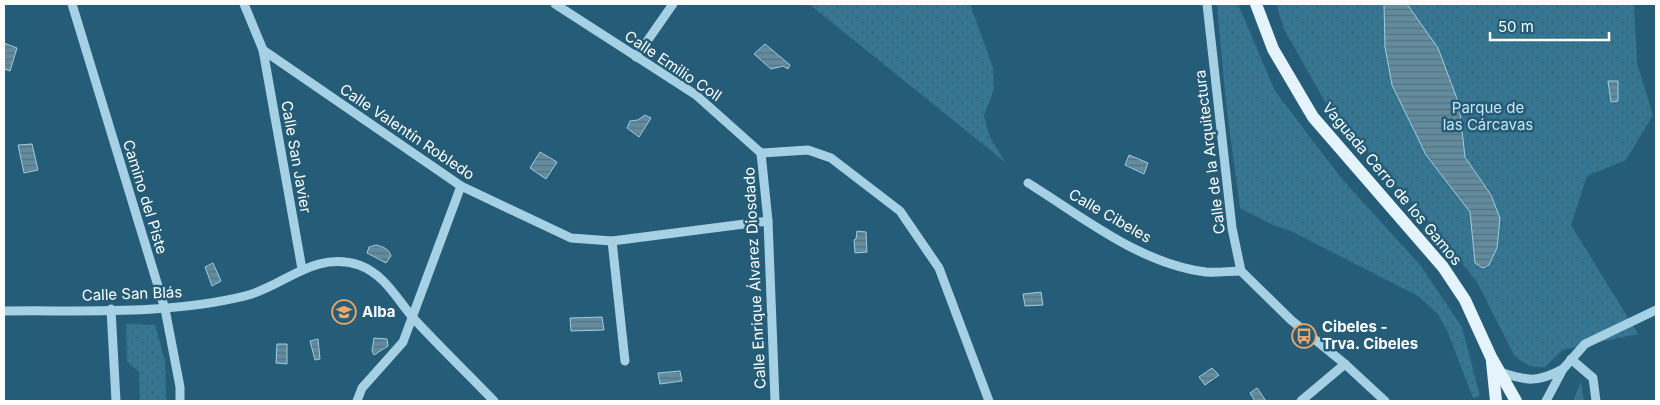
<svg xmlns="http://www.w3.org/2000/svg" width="1660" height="405" viewBox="0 0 1660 405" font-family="Inter,sans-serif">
	<defs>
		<pattern id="grass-dots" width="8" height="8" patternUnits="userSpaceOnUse" patternTransform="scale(1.25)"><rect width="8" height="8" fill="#357692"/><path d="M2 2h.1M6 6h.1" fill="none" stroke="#435d68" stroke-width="1.8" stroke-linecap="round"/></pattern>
		<pattern id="water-rules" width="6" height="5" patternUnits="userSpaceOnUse" patternTransform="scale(1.25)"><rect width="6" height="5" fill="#628b9e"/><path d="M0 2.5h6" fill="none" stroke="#59727d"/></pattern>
	</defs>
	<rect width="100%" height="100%" fill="#255c77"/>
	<g fill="url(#grass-dots)">
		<path d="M809 4H970L993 68 994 90 984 115 989 135 1005 162Z"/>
		<path d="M1217 4H1238L1275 91 1342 179 1421 266 1462 327 1480 396 1473 398 1448 333 1438 314 1418 296 1291 231 1273 225 1240 208 1226 104Z"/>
		<path d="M1276 4H1634L1637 63 1653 115 1626 160 1587 176 1571 225 1638 334 1562 350 1545 367C1531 368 1524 364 1514 355L1477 282 1420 211 1329 109 1284 29Z"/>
		<path d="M126 324 155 325 165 361 166 401H140L139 372 127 361Z"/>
		<path d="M1581 382 1584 401H1573Z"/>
	</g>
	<g fill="url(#water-rules)" stroke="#9acee3">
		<path d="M1384 4H1407L1438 48 1459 104 1465 157 1491 195 1500 218 1497 248 1489 265 1483 268 1475 263 1470 212 1426 155 1392 85 1385 47Z"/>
		<path d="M4 43 17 48 10 71 4 69Z"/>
		<path d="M765 44 790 65 788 69 783 66 771 69 754 54Z"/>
		<path d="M1608 81H1618V101L1611 102Z"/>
		<path d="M645 115 651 118 639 137 627 128 630 121 638 120Z"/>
		<path d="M32 144 38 170 24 173 18 145Z"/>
		<path d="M540 152 557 162 546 179 530 168Z"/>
		<path d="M1129 155 1148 163 1144 174 1125 165Z"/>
		<path d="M857 231 866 232 867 252 855 253 854 240 856 239Z"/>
		<path d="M376 245C384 247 389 249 391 256L386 263 367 253 369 247Z"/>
		<path d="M213 263 221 281 212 286 205 267Z"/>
		<path d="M1041 292 1043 305 1025 306 1023 294Z"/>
		<path d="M602 317 604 330 571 331 570 318Z"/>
		<path d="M374 338 387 339 388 346 374 355 372 351Z"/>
		<path d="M318 339 320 359 315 360 310 341Z"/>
		<path d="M277 344H287V364L276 363Z"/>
		<path d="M1212 368 1219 375 1205 385 1199 377Z"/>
		<path d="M680 371 682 381 660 384 658 373Z"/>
		<path d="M1257 388 1266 401H1255L1250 393Z"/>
	</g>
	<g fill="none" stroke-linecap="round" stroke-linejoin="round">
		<g stroke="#a6d0e3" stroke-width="9">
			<path d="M72 4 165 309 180 387V401"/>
			<path d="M244 4 263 50 461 186 571 238 612 241 768 221"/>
			<path d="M555 4 696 95 761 153 808 150 831 158 900 211 939 268 989 401"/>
			<path d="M1207 4 1232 228 1241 271 1291 320 1345 364 1385 401"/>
			<path d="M263 50 302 269"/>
			<path d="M636 57 673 4"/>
			<path d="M761 153 768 221 775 401"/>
			<path d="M1028 183C1083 217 1140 264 1206 272 1217 273 1230 271 1241 271"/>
			<path d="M612 241 625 361"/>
			<path d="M111 309 116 401"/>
			<path d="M4 311C84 310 167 315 245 296 283 287 314 250 359 265 386 275 397 300 415 320 441 348 468 374 494 401"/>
			<path d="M1571 359 1593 378 1596 401"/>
			<path d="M1500 372C1527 381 1537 383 1563 369"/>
			<path d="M357 401 362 388 403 342 461 186"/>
			<path d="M1301 401 1345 364"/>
			<path d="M1546 401 1563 369 1585 344 1656 310"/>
		</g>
		<g stroke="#e5f3fc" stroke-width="12">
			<path d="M1256 4 1273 49 1313 117 1443 267 1465 300 1491 357 1516 401"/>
			<path d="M1492 362 1496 401"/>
		</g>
	</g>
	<defs>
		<g id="school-ring" transform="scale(1.25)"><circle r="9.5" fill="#255c77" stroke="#eca86b" stroke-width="1.5"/><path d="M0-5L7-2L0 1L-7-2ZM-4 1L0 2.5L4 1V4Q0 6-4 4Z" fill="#eca86b"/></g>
		<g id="bus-ring" transform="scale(1.25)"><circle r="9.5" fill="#255c77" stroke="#eca86b" stroke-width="1.5"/><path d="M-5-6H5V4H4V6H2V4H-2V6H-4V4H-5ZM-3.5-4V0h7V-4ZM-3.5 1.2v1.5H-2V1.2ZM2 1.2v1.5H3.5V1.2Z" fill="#eca86b"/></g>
	</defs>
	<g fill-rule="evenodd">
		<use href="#school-ring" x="344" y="312"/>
		<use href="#bus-ring" x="1304" y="336"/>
	</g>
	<g text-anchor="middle" stroke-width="5" stroke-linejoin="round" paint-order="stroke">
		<g font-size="15" fill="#fff" stroke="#255c77">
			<text transform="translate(673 66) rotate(34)" y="5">Calle Emilio Coll</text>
			<text transform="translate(407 132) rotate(34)" y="5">Calle Valentín Robledo</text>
			<text transform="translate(1210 152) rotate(-97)" y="5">Calle de la Arquitectura</text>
			<text transform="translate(296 157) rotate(80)" y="5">Calle San Javier</text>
			<text transform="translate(1392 184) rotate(50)" y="5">Vaguada Cerro de los Gamos</text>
			<text transform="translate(145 197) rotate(73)" y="5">Camino del Piste</text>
			<text transform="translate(1110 216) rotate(30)" y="5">Calle Cibeles</text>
			<text transform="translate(755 278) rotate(-93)" y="5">Calle Enrique Álvarez Diosdado</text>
			<text transform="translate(132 294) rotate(-2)" y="5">Calle San Blás</text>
		</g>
		<g font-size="15" fill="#c8e5f2" stroke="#255c77">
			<text x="1488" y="113">Parque de<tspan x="1488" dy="17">las Cárcavas</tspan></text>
		</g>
		<g font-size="15" font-weight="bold" fill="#fff" stroke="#255c77" text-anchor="start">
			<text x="362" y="317">Alba</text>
			<text x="1322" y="332">Cibeles -<tspan x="1322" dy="17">Trva. Cibeles</tspan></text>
		</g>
	</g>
	<rect width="1660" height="405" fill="none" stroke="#ffffff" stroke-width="10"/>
	<path d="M1490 32v8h119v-8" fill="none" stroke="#ffffff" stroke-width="2.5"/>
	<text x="1498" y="32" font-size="15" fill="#ffffff" stroke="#255c77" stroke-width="4" paint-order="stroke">50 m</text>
</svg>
